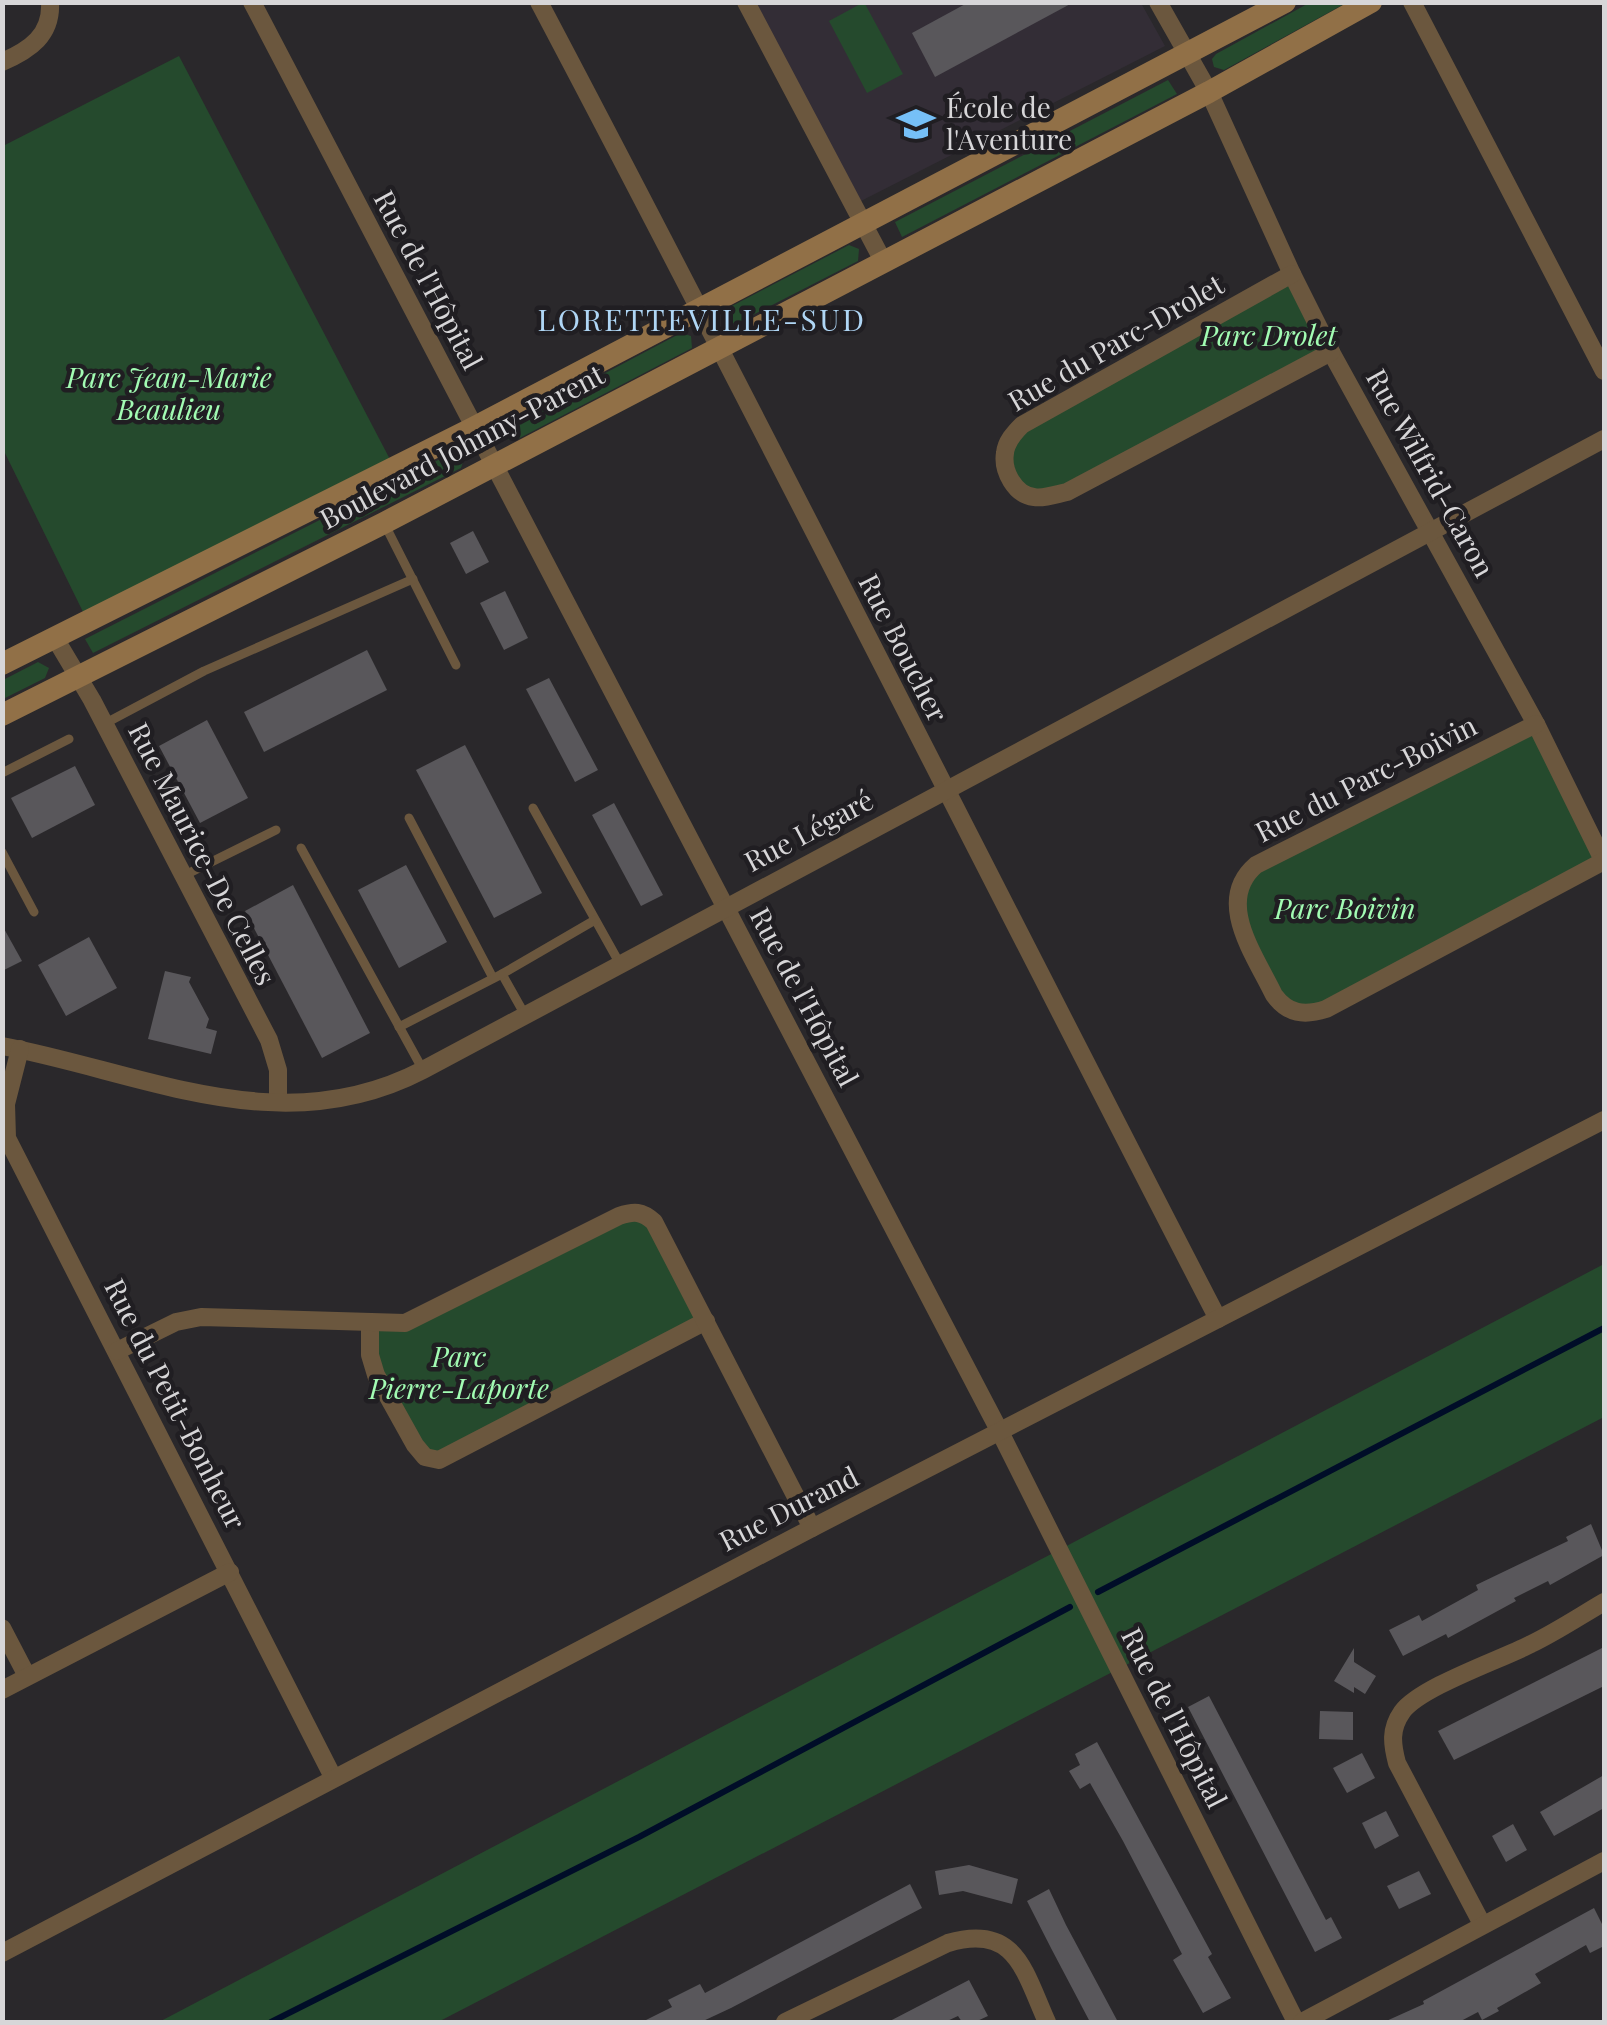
<svg xmlns="http://www.w3.org/2000/svg" width="1607" height="2025" viewBox="0 0 1607 2025" font-family="'Playfair Display',serif">
	<rect width="100%" height="100%" fill="#2a282b"/>
	<path fill="#332d36" d="M754 3H1141L1165 46 861 201Z"/>
	<g fill="#254a2d">
		<path d="M864 2 903 74 867 93 829 21Z"/>
		<path d="M1309 3H1346L1224 70 1214 67 1212 59 1216 54Z"/>
		<path d="M179 56 394 467 87 620 3 449V146Z"/>
		<path d="M1168 80 1177 94 902 237 895 222Z"/>
		<path d="M849 245 859 249 858 261 735 324 726 319 728 308Z"/>
		<path d="M1292 274 1331 352 1050 496 1011 482 1010 438Z"/>
		<path d="M681 333 691 336 692 348 514 441 504 438 503 432 509 424Z"/>
		<path d="M452 453 462 455 464 459 461 468 93 653 85 639Z"/>
		<path d="M38 662 49 668 45 678 3 699V680Z"/>
		<path d="M1536 724 1604 861 1326 1009 1282 1006 1236 901 1245 875Z"/>
		<path d="M644 1213 706 1321 455 1454 425 1457 376 1375 370 1323H405Z"/>
		<path d="M1604 1264V1417L438 2022H159Z"/>
	</g>
	<g fill="none" stroke-linecap="round" stroke-linejoin="round">
		<g stroke="#000d28" stroke-width="6">
			<path d="M1098 1592 1604 1328"/>
			<path d="M271 2022 639 1837 1070 1607"/>
		</g>
	</g>
	<g fill="#59575b">
		<path d="M969 2H1074L935 77 912 33Z"/>
		<path d="M473 531 489 562 466 574 450 543Z"/>
		<path d="M505 591 528 638 504 650 480 603Z"/>
		<path d="M367 650 387 690 264 752 244 712Z"/>
		<path d="M549 678 598 770 575 782 526 689Z"/>
		<path d="M207 720 248 798 200 823 159 746Z"/>
		<path d="M465 745 542 893 494 918 416 770Z"/>
		<path d="M75 766 95 805 32 838 11 798Z"/>
		<path d="M614 803 663 895 641 906 592 815Z"/>
		<path d="M406 865 447 942 399 968 358 890Z"/>
		<path d="M293 885 370 1033 322 1058 245 911Z"/>
		<path d="M2 925 22 961 2 971Z"/>
		<path d="M89 937 117 988 66 1016 38 965Z"/>
		<path d="M165 971 191 977 189 982 209 1019 206 1028 217 1031 211 1054 148 1039Z"/>
		<path d="M1591 1524 1604 1555 1550 1585 1548 1581 1514 1598 1516 1601 1448 1638 1446 1634 1403 1656 1389 1630 1419 1615 1422 1621 1478 1590 1476 1585 1568 1541 1566 1537Z"/>
		<path d="M1604 1647V1686L1454 1760 1438 1731Z"/>
		<path d="M1354 1648V1662L1376 1676 1365 1694 1354 1687V1693L1334 1681Z"/>
		<path d="M1209 1696 1326 1920 1331 1917 1342 1938 1315 1952 1188 1707Z"/>
		<path d="M1320 1711 1353 1712V1740L1319 1739Z"/>
		<path d="M1097 1742 1212 1954 1208 1957 1231 1998 1203 2013 1173 1960 1182 1954 1123 1841 1090 1783 1080 1789 1069 1771 1080 1765 1075 1754Z"/>
		<path d="M1362 1753 1375 1778 1347 1793 1333 1768Z"/>
		<path d="M1604 1775V1808L1554 1836 1540 1812Z"/>
		<path d="M1386 1811 1399 1836 1375 1849 1362 1823Z"/>
		<path d="M1513 1824 1527 1850 1506 1862 1492 1836Z"/>
		<path d="M969 1865 1018 1879 1012 1904 963 1891 939 1895 935 1871Z"/>
		<path d="M1419 1871 1431 1894 1399 1909 1387 1886Z"/>
		<path d="M910 1884 922 1908 731 2008 701 2022H642L672 2007 668 2000 700 1984 705 1993Z"/>
		<path d="M1049 1889 1066 1925 1118 2022H1090L1052 1950 1027 1901Z"/>
		<path d="M1594 1908 1604 1928V1946L1590 1953 1586 1945 1535 1974 1541 1983 1497 2008 1499 2011 1482 2020 1478 2012 1459 2022H1384L1424 2004 1423 2001Z"/>
		<path d="M969 1980 988 2016 975 2022H962L958 2016 945 2022H888Z"/>
	</g>
	<g fill="none" stroke-linecap="round" stroke-linejoin="round">
		<g stroke="#6b573e" stroke-width="9">
			<path d="M385 525 456 665"/>
			<path d="M104 724 204 671 413 579"/>
			<path d="M2 773 69 739"/>
			<path d="M533 808 620 964"/>
			<path d="M409 818 493 978"/>
			<path d="M301 848 423 1070"/>
			<path d="M2 852 34 912"/>
			<path d="M183 876 276 830"/>
			<path d="M502 974 525 1015"/>
			<path d="M399 1027 502 974 595 920"/>
		</g>
		<g stroke="#6b573e" stroke-width="18">
			<path d="M252 2 1000 1432 1296 2022"/>
			<path d="M539 2C770 439 991 881 1218 1319"/>
			<path d="M746 2 883 261"/>
			<path d="M1158 2 1209 92 1292 274 1331 352 1536 724 1604 862"/>
			<path d="M1412 2 1604 371"/>
			<path d="M2 62C30 50 52 35 50 2"/>
			<path d="M1292 274 1022 425C1014 433 1006 442 1005 453 1002 471 1015 495 1034 497 1044 499 1057 494 1067 492L1331 352"/>
			<path d="M55 638 92 700 269 1040 278 1070V1102"/>
			<path d="M1536 724 1256 865C1214 901 1255 955 1274 995 1288 1014 1304 1016 1326 1009L1604 861"/>
			<path d="M2 1046C145 1073 281 1144 423 1070L1604 439"/>
			<path d="M20 1049 6 1104 7 1138 333 1777"/>
			<path d="M370 1323V1355L376 1375 415 1445 425 1457 439 1460 706 1321"/>
			<path d="M117 1351 176 1322 201 1317 405 1323 619 1216C634 1211 642 1211 654 1222L812 1528"/>
			<path d="M2 1628 27 1676"/>
			<path d="M2 1690 230 1572"/>
			<path d="M1482 1924 1397 1763C1392 1744 1390 1729 1402 1712 1420 1687 1500 1660 1531 1644 1556 1632 1580 1616 1604 1602"/>
			<path d="M2 1953 812 1528 1604 1120"/>
			<path d="M785 2022 948 1943C1016 1923 1024 1971 1047 2022"/>
			<path d="M1302 2022 1604 1861"/>
		</g>
		<g stroke="#917047" stroke-width="22">
			<path d="M2 664 473 428 1285 2"/>
			<path d="M2 715 384 523 1209 92 1371 2"/>
		</g>
	</g>
	<defs>
		<g id="school-bare" transform="scale(3)"><path d="M0-5L7-2L0 1L-7-2ZM-4 1L0 2.5L4 1V4Q0 6-4 4Z" fill="#76c0f7" stroke="#201e22" stroke-width="2.5" paint-order="stroke"/></g>
	</defs>
	<g fill-rule="evenodd">
		<use href="#school-bare" x="916" y="124"/>
	</g>
	<g text-anchor="middle" stroke-width="9" stroke-linejoin="round" paint-order="stroke">
		<g font-size="28" fill="#d7d6d8" stroke="#201e22" text-anchor="start">
			<text x="946" y="118">École de<tspan x="946" dy="32">l'Aventure</tspan></text>
		</g>
		<g font-size="28" fill="#d7d6d8" stroke="#201e22">
			<text transform="translate(428 280) rotate(62)" y="10">Rue de l'Hôpital</text>
			<text transform="translate(1116 343) rotate(-30)" y="10">Rue du Parc-Drolet</text>
			<text transform="translate(462 447) rotate(-28)" y="10">Boulevard Johnny-Parent</text>
			<text transform="translate(1430 473) rotate(61)" y="10">Rue Wilfrid-Caron</text>
			<text transform="translate(903 648) rotate(63)" y="10">Rue Boucher</text>
			<text transform="translate(1366 779) rotate(-27)" y="10">Rue du Parc-Boivin</text>
			<text transform="translate(809 831) rotate(-28)" y="10">Rue Légaré</text>
			<text transform="translate(202 854) rotate(63)" y="10">Rue Maurice-De Celles</text>
			<text transform="translate(804 997) rotate(62)" y="10">Rue de l'Hôpital</text>
			<text transform="translate(175 1404) rotate(63)" y="10">Rue du Petit-Bonheur</text>
			<text transform="translate(789 1509) rotate(-27)" y="10">Rue Durand</text>
			<text transform="translate(1174 1718) rotate(63)" y="10">Rue de l'Hôpital</text>
		</g>
		<g font-size="28" font-style="italic" fill="#a2fcb3" stroke="#201e22">
			<text x="1269" y="346">Parc Drolet</text>
			<text x="169" y="388">Parc Jean-Marie<tspan x="169" dy="32">Beaulieu</tspan></text>
			<text x="1345" y="919">Parc Boivin</text>
			<text x="459" y="1367">Parc<tspan x="459" dy="32">Pierre-Laporte</tspan></text>
		</g>
		<g font-size="30" letter-spacing="2.5" fill="#afd6f5" stroke="#201e22">
			<text x="702" y="331">LORETTEVILLE-SUD</text>
		</g>
	</g>
	<rect width="1607" height="2025" fill="none" stroke="#d7d6d8" stroke-width="10"/>
</svg>
